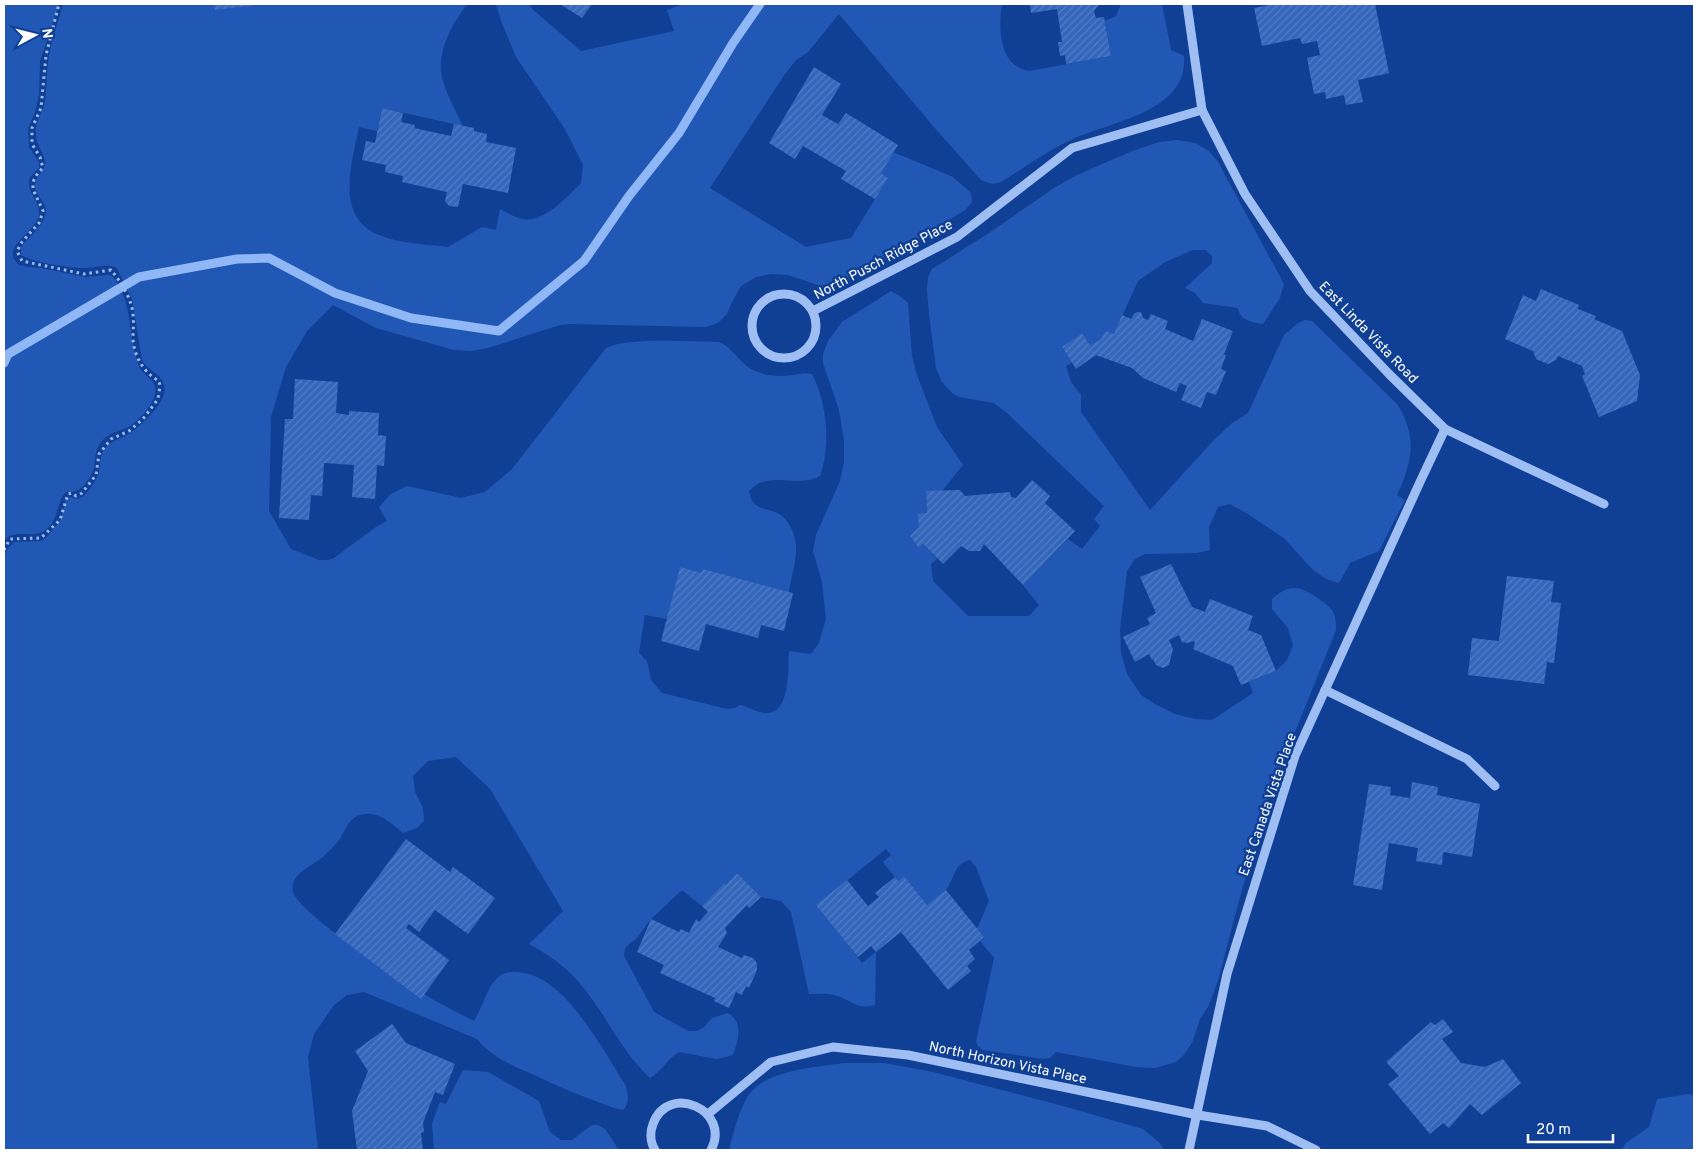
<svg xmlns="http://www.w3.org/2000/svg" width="1698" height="1154" viewBox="0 0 1698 1154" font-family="Overpass,sans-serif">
	<defs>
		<pattern id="building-hatch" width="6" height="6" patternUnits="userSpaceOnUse" patternTransform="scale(1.25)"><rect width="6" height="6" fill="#3466bc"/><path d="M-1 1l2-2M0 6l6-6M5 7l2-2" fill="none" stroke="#527dc6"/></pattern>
	</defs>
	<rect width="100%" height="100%" fill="#104095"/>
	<g fill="#2258b5">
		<path d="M4 4H59L40 61 39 95 35 112 28 128 29 147 39 162V168L30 177C24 193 44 203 38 218 33 229 22 237 15 246L13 250V258L19 265 28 267 41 268 85 277 108 275 112 276C134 301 127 337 139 366 144 380 160 377 154 397 151 407 138 421 130 426 121 431 110 432 103 440 91 453 98 463 91 475 88 481 82 489 76 491 72 493 69 490 65 493 57 501 59 519 46 530 33 540 14 527 4 541Z"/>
		<path d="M63 4H467C453 24 439 46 441 72 443 88 456 111 463 126L382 108 377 131 359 127C352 162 334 217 379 235 400 244 426 244 448 247L482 227 496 230 500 209C507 212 515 218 522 219 543 224 568 196 581 183L583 165 565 129 516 57 501 21 496 4H529L532 9 581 51 674 31 667 10 684 4H1002C998 28 999 66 1029 71L1111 56 1105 21 1116 16 1121 4H1162L1171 50 1184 56C1184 61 1184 67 1183 72 1172 114 1108 123 1073 139 1048 150 1024 168 1001 182L992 184 981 180 933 126 839 14 808 52 796 60 785 74 710 188 806 247 851 238 888 178 881 173 893 152 953 177 971 193 972 202 965 210 892 256 844 281 821 286 788 275 771 274 756 277 741 286 732 302 727 314 718 323 706 327 569 324 560 325 488 348 471 351 454 350 376 328 333 305 307 331 286 367 271 417 269 511 291 549 319 560H328L334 558 376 527 387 521 379 507 391 494 407 486 461 498 485 492 512 469 606 348C630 337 690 342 719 342 732 347 738 361 751 369 764 376 780 377 793 375 801 374 804 372 812 374 827 403 831 445 820 476 802 486 781 476 762 482 757 483 753 488 749 491 753 513 767 506 781 515 789 521 796 536 796 546 797 560 791 577 789 592L703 569 701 573 680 568 667 619 645 615 639 653 647 661 651 680 662 693 727 709 735 708 740 705C748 707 758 713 767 713 791 713 788 667 789 651L811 654 819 643 826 619 822 582 813 551 816 535 840 481 844 462V440L839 410 823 363V354L828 341 842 322 891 291 900 296 908 303 912 356 917 375 937 427 963 465 942 491 926 492 927 513 919 527V548L923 544 937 559 931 564 933 581 968 616H1029L1039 605 1023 585 1068 539 1082 549 1100 526 1094 519 1104 506 1007 413 994 403 959 397 952 393 942 382 936 368 929 314 927 290 928 277 932 269 989 233 1054 188 1077 175 1130 152 1159 142 1177 140 1195 143 1209 151 1218 162 1284 284 1280 298 1263 324C1252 322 1240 321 1238 308L1203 303 1195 293 1185 288 1212 263V256L1205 250H1193L1165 262 1138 281 1114 334 1106 331 1100 340 1090 345 1082 333 1062 347 1072 363 1066 366 1071 382 1081 395V412L1150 510 1214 440 1232 423 1248 413 1284 335 1298 323 1305 320 1312 321 1397 404C1418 436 1412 463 1397 495L1405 500 1379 551 1350 563 1339 583 1326 579 1312 569 1285 539 1248 514 1230 504 1218 507 1209 527 1210 550 1197 553 1145 554 1135 559 1127 571 1120 629 1121 653 1127 674 1141 695 1155 704 1175 714 1195 719 1212 720 1253 693 1249 682 1276 671 1287 660 1293 646 1288 628 1272 609V599C1279 593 1286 587 1296 588 1304 588 1325 602 1330 608 1336 614 1336 622 1336 630L1267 802 1237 908 1218 981 1208 1007 1200 1019 1192 1043 1183 1056 1176 1062 1155 1068 1136 1067 1056 1052 1050 1058 1043 1059 983 1050 978 1046 976 1042 994 958 980 941 984 937 977 929 989 901 976 867 970 860C953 864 955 878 946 890 941 896 933 900 927 905L904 876 898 881 883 862 891 855 886 849 818 904 862 963 876 952 875 1005C858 1010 853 1001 837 996 829 993 818 994 809 994L791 912 781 901 761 897 737 873 726 885 724 883 702 906 682 890 651 919 636 939 629 944 625 949 624 956 654 1012 688 1031H696L703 1028 712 1018 728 1013C744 1022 738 1041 733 1055L717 1059 679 1052C666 1060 663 1070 650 1078 620 1050 605 1012 578 981 564 965 547 954 529 944L563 911 490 789 456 757 428 761 413 776 415 792 423 808 424 821 417 828 403 833C390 822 376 808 357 816 347 821 345 832 339 840 335 845 330 850 326 854 315 866 289 872 293 892 297 911 402 982 424 994 440 1004 457 1012 474 1021 483 1007 487 985 501 975 508 971 516 971 523 973 567 979 603 1051 626 1086 628 1095 630 1103 623 1110L614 1108C586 1098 559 1087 532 1074 511 1065 492 1057 477 1039L364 992 347 995 334 1005 314 1034 308 1057 318 1150H4V556L8 548 14 542 41 541 47 537 60 521 66 500 70 497C72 498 75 499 78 499 86 497 97 480 99 472 100 466 100 459 102 453 108 441 124 438 133 431 144 422 169 400 164 385 160 372 148 371 142 360L132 299 117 268C106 262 94 269 83 268 69 268 32 262 21 255V247C29 237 50 221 45 206 42 198 35 194 35 186 35 176 46 171 45 162 44 151 35 146 36 130 36 120 44 111 45 101 47 88 46 76 48 63 50 43 58 23 63 4Z"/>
		<path d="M845 1063H884L933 1072 1063 1106 1143 1129 1160 1143 1164 1150H729C734 1132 738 1112 748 1096 764 1070 817 1067 845 1063Z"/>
		<path d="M463 1070 488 1072 539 1101 550 1132 561 1140H572L592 1125H598L605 1129 619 1150H434L432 1123 440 1102 446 1104Z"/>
		<path d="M1689 1094 1694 1096V1150H1621L1626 1143 1649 1127 1657 1099Z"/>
	</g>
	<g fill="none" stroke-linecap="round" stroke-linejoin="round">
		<path stroke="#90b8f7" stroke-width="9" d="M4 363 8 354 139 277 237 259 269 258 335 293 411 318 499 331 584 261 629 196 679 133 733 43 760 4"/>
	</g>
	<g fill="url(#building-hatch)">
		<path d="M214 4H255V5L215 10Z"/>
		<path d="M560 4H592L582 18Z"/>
		<path d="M1030 4H1098V6L1094 11 1096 18 1104 17 1111 56 1066 64 1065 55 1060 56 1058 42H1062L1057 9 1031 13Z"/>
		<path d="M1275 4H1375L1389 73 1358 80 1363 102 1346 105 1344 95 1326 99 1325 92 1314 94 1307 58 1320 55 1317 41 1302 44 1300 38 1262 46 1254 8Z"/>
		<path d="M814 67 841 84 822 115 838 124 846 113 898 145 881 173 888 178 875 199 841 179 846 171 803 146 795 159 769 143Z"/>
		<path d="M382 108 403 113 401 122 415 125 414 128 451 136 454 124 474 128V131L487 134 486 142 516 148 508 193 463 184 458 207 449 206 445 201 447 192 402 182 403 176 385 172 386 165 362 160 366 141 375 143Z"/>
		<path d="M1541 289 1579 305 1578 309 1596 316 1594 319 1622 331 1640 375 1637 401 1599 417 1582 376 1585 374 1582 366 1558 356 1556 360 1548 364 1536 359 1533 351 1505 339 1523 295 1536 301Z"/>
		<path d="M1137 312H1141L1143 318 1148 320 1151 314 1168 321 1165 329 1193 341 1202 319 1233 331 1224 354 1226 355 1221 369 1226 371 1216 395 1207 392 1201 408 1181 400 1187 386 1180 383 1176 392 1143 378 1132 368 1096 355 1076 369 1062 347 1082 333 1090 345 1100 340 1106 331 1114 334 1122 315 1131 319 1134 314Z"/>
		<path d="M295 379 338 382 336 413 349 415V411L379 413 378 435 386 436 384 466 377 465 375 499 352 497 354 465 324 463 322 496 311 495 309 520 279 518 285 419H293Z"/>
		<path d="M1032 480 1050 496 1045 503 1075 531 1023 585 984 544 980 551H969L961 546 943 564 923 544 919 548 910 536 919 527 918 514 927 513 926 491 960 490 965 496 1010 492 1011 497 1016 498Z"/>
		<path d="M1171 564 1192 607 1205 612 1210 599 1253 616 1248 630 1261 635 1276 671 1241 685 1233 666 1193 649 1195 641 1187 643 1182 642 1179 635 1169 640 1173 649 1169 665 1163 668 1156 665 1153 659 1152 660 1149 654 1135 662 1123 637 1150 624 1147 618 1156 613 1140 577Z"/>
		<path d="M680 567 701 573 703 569 793 593 784 631 761 625 758 638 706 624 699 651 661 641Z"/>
		<path d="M1507 576 1554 581 1551 602 1561 603 1554 663 1547 662 1544 684 1468 675 1472 638 1499 641Z"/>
		<path d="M1412 782 1438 787 1437 795 1480 804 1472 857 1443 852 1442 865 1416 861 1418 848 1389 843 1382 890 1353 885 1369 784 1391 787 1390 795 1410 798Z"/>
		<path d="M406 839 450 872 453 867 495 898 468 934 435 910 419 932 409 924 406 928 449 960 421 999 335 934Z"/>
		<path d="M737 873 761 897 749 908 747 905 725 928 727 933 718 947 742 958 744 955 753 958 757 963V970L749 988 746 986 742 995 736 992 729 1008 714 1001 715 998 660 973 664 965 637 952 651 919 679 932 681 929 689 933 696 919 699 922 708 912 702 906 724 883 726 885Z"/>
		<path d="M904 876 927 905 946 890 984 937 969 950 975 959 967 966 971 971 948 990 901 932 876 952 871 946 858 957 816 905 847 880 868 906 879 897 875 893 895 877 898 881Z"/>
		<path d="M1443 1019 1453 1032 1442 1039 1461 1063 1485 1067 1503 1059 1521 1083 1482 1115 1470 1104 1449 1128 1443 1123 1430 1134 1388 1084 1399 1076 1386 1062 1431 1022 1435 1025Z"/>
		<path d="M392 1024 406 1043 455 1064 443 1095 435 1092 423 1123 424 1132 421 1133 423 1150H357L352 1111 368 1071 355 1051Z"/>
	</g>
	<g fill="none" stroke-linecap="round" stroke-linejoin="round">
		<path stroke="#9fbef4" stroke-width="3" stroke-dasharray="2.5 4" stroke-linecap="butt" d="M4 550 10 539 41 538 60 520 68 494 72 493 76 496 82 493 96 475 99 454 111 439 129 431 143 419 158 399 160 386 159 381C144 373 134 356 133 339 133 331 134 323 133 315 132 299 121 282 111 270L84 274 22 261 17 251 22 242 39 223 43 211C35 191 25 185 43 168L40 157 32 144V128L41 108 46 55 59 4"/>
		<g stroke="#9fbef4" stroke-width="9">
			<path d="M1187 4 1202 110 1245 194 1310 291 1389 374 1445 429 1604 504"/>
			<circle cx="784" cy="326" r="32"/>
			<path d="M813 311 957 237 1072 148 1202 110"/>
			<path d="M1325 690 1467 759 1495 786"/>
			<path d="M708 1114 771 1062 833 1047 908 1055 1198 1115 1267 1126 1316 1150"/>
			<path d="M655 1150C650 1142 650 1132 653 1124 668 1082 732 1110 711 1150"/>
			<path d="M1189 1150 1227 974 1295 756 1420 482 1445 429"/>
		</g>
	</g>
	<g text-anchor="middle" stroke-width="5" stroke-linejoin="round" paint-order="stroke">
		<g font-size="14" fill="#fff" stroke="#104095">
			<text transform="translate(883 259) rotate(-28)" y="5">North Pusch Ridge Place</text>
			<text transform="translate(1369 332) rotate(46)" y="5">East Linda Vista Road</text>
			<text transform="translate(1267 804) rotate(-71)" y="5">East Canada Vista Place</text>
			<text transform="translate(1008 1062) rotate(12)" y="5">North Horizon Vista Place</text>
		</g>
	</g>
	<rect width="1698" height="1154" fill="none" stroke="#ffffff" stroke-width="10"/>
	<g transform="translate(35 35) rotate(83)" stroke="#104095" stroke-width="4" paint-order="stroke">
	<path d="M0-4L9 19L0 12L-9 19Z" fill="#ffffff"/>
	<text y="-8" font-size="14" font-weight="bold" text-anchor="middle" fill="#ffffff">N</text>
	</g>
	<path d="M1528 1134v8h85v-8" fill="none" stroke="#ffffff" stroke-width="2.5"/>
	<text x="1536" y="1134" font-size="15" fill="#ffffff" stroke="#104095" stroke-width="4" paint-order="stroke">20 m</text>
</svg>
